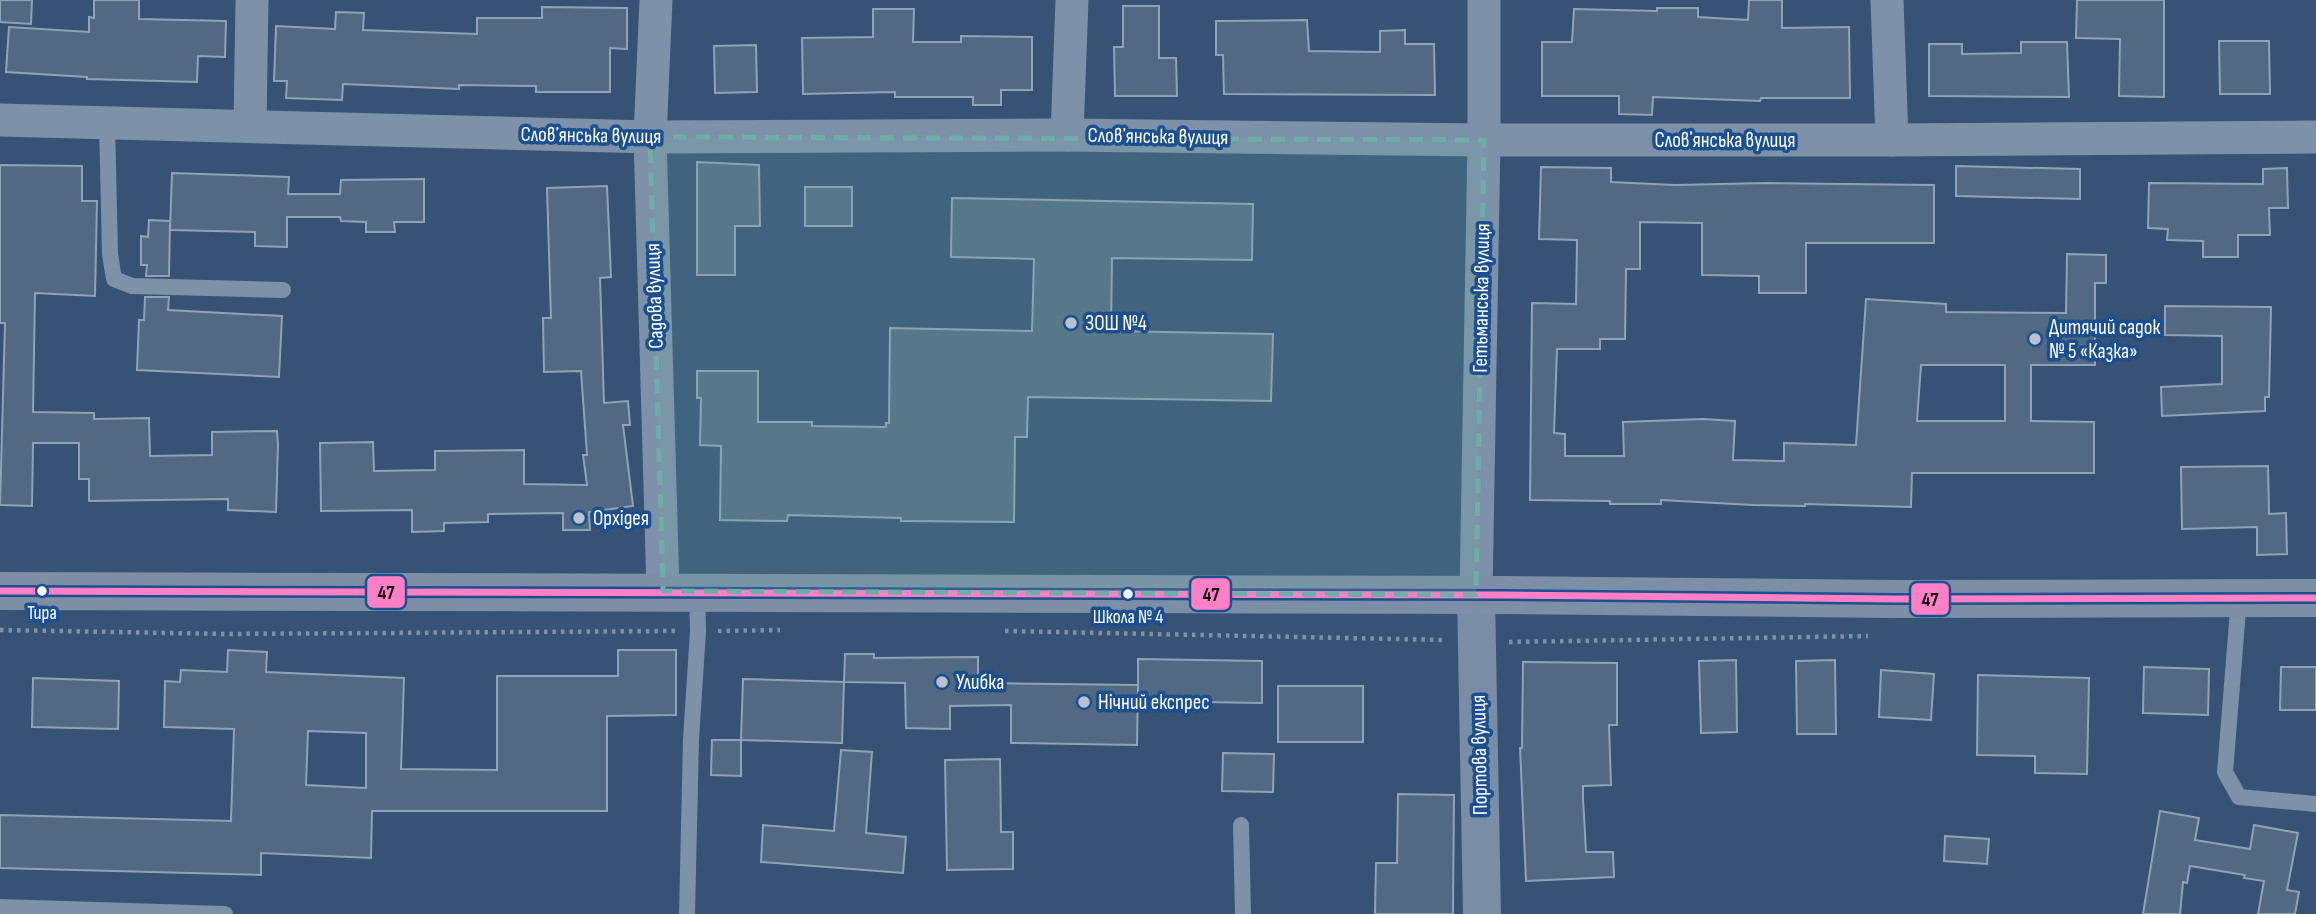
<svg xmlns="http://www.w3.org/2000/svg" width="2316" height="914" viewBox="0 0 2316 914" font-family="'Sofia Sans Condensed',sans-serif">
	<rect width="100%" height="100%" fill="#365274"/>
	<g fill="#526984" stroke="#92a2b6" stroke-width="2" fill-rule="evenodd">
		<path d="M0 0H32L31 24 0 22Z"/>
		<path d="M94 0H139V19L226 21 225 57 198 56 197 82 87 79V77L6 72 9 27 89 32V17L94 18Z"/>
		<path d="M1749 0H1782V28L1849 27 1850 98H1761L1760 101 1653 97 1652 115 1619 114V96H1542V42H1572L1574 9 1657 11V8H1698V17L1748 20Z"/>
		<path d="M2077 0H2164V97L2119 96 2120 39 2076 38Z"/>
		<path d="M1123 6H1159V58H1176L1177 96H1115L1114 47H1123Z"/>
		<path d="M542 7 627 8V49L610 48V92H536V86L459 85V89L343 84 342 100 286 98 287 81H274L276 26 335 29 336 12 364 13 363 30 477 34V18H542Z"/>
		<path d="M873 9H914L913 42H961V36L1032 37V90H1001V105H973V97H895V92L803 94 802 38 873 37Z"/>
		<path d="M1307 20 1309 51 1380 52V31L1405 30V44H1434L1435 95 1224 94 1223 55H1216V21Z"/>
		<path d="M2219 41H2269L2270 94H2220Z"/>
		<path d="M2021 42H2067L2069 97 1929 96V44H1962V54L2021 53Z"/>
		<path d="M756 45 757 92 715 93 714 46Z"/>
		<path d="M697 162 759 165 760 226H735V275H697Z"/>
		<path d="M0 165 82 166V201H97L95 296 35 293 33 412 94 413V419L149 418 150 456 212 455V432L277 431 278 444 276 512 228 510V499L89 501V479H79V443H33L32 506 0 505 5 323H0Z"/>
		<path d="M1956 166 2080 169V199L1956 196Z"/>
		<path d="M1541 167 1611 168V182L1675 185 1767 183 1934 185V243H1806V293H1759V276L1702 275V223L1640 222V269H1626L1625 339H1600V349H1557L1554 433 1565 434V456H1624L1623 422 1703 419 1735 421 1733 460 1784 461V443L1856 445 1866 299 1946 304V312L2066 313 2067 254 2106 255V283H2095V365H2031V421L2094 422V473H1912L1911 507 1805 504V506L1753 505 1661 500V504H1610V501L1530 500 1532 303 1576 304 1577 240 1539 239ZM1921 365H2005V421H1917Z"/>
		<path d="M2287 168 2288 208H2269L2270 235H2238V257H2203V241L2167 240 2168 229 2148 228 2149 183 2263 184V169Z"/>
		<path d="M172 173 289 177 288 194H340L341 180 424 179V222H394L395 232H366V222L341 221 340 217H287V247L255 246V232L170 230Z"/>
		<path d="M607 186 611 277 600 278 604 403 628 401 630 425H623L633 506 589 512 590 530H563V513L488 514V522L444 523V531L412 532V510L321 511 320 443 373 442 374 471 435 470V451L524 450V484L587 485 583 455H587L581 371 544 372 543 318H551L547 188Z"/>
		<rect x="805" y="187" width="47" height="39"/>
		<path d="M952 198 1253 204 1252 260 1112 258 1111 331 1273 334 1271 401 1028 397 1027 437H1015L1014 522 901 521V518L788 515 787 521 720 520 721 446 700 445 701 398H697V371H758V422H812V426L886 427V423H889L890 328 1032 331 1034 259 951 257Z"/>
		<path d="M149 220 170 221 169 276H146L147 265H141V236L148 237Z"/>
		<path d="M145 297H169L168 310 282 316 279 377 137 370 139 320H144Z"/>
		<path d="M2165 306 2271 307 2269 397H2265V411L2162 416 2161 387 2222 384V336L2165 335Z"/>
		<path d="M2268 466 2269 514 2286 513 2287 554 2257 555V527L2182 529 2181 467Z"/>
		<path d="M228 650 267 652 266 672 404 678 401 769 497 770V676H618V650H676V715L607 716V811H372L371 858 261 853V875L0 868V815L231 821 234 729 164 727 165 681 180 682 181 670 227 672ZM308 731 366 733V788L306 785Z"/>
		<path d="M845 654H874V658L978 657V683L1138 685 1137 745 1011 743V705L950 706V729L906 728 905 683 844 682Z"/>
		<path d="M1138 659 1262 661V703L1138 701Z"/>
		<path d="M1736 660 1737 732 1701 733 1699 661Z"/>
		<path d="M1835 660 1836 734H1797L1796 661Z"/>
		<path d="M1523 662 1617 663V725H1609L1611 785 1583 786V798L1586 852H1613L1614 877 1526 881 1520 748H1522Z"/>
		<path d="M2144 667 2209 669 2208 715 2143 713Z"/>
		<path d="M2281 667H2316V710H2280Z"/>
		<path d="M1881 670 1934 674 1931 720 1879 717Z"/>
		<path d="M1978 675 2089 678 2087 774 2035 773V756L1977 755Z"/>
		<path d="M33 678 119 681 118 729 32 727Z"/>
		<path d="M743 679 844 682 842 743 741 740Z"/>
		<rect x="1278" y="686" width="85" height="56"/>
		<path d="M712 740H741V776L711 775Z"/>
		<path d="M841 750 872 752 866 833 906 837 903 873 761 862 763 825 834 831Z"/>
		<path d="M1223 753 1274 754 1273 792 1222 791Z"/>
		<path d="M1000 759 1001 832H1013V869L947 870 945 760Z"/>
		<path d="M1398 794 1454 795 1453 914H1375L1376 863H1397Z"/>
		<path d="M2160 811 2199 818 2195 840 2250 849 2254 825 2298 833 2287 890 2299 892 2295 914H2258L2264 881 2244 878 2245 875 2190 866 2187 883 2183 882 2180 914H2143Z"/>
		<path d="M1945 836 1989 839 1987 864 1944 861Z"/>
	</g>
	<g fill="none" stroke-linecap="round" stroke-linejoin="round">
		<g stroke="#7d92a8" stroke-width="4.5" stroke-dasharray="3.5 5" stroke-linecap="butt">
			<path d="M0 630 227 634 675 631"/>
			<path d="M718 631 780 630"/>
			<path d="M1005 631 1444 640"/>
			<path d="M1509 642 1868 636"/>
		</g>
		<g stroke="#7d92a8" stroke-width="16">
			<path d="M107 122 110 254 114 279 132 286 283 290"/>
			<path d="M2239 598 2225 772 2239 797 2316 804"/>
			<path d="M1241 825 1243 914"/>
			<path d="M0 907 225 914"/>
			<path d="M687 914 691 739 698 631 697 592"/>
		</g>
		<g stroke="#7d92a8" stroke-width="33">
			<path d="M656 0 650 137 663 591"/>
			<path d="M1887 0 1892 140"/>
			<path d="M0 120 650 137 1067 135 1484 140H1892L2316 137"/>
			<path d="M250 126 252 0"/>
			<path d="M1067 135 1072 0"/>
			<path d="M1476 595 1484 140V0"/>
		</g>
		<path stroke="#798da4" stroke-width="38" d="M1476 595 1482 914"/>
		<path stroke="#7d8ea7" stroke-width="38" d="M0 591 1505 595 1895 599 2316 598"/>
		<g stroke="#1b4f8f" stroke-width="12">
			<path id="bus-1" d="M0 591 1505 595 1895 599 2316 598"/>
		</g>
		<use href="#bus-1" stroke="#ff80c5" stroke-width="7"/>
	</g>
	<path fill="#6fada8" fill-opacity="0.2" stroke="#6fada8" stroke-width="5" stroke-dasharray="14 9" stroke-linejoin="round" d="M650 137 1484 140 1476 595 663 591Z"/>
	<g fill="#b9c2ce" stroke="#1b4f8f" stroke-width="2.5">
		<circle cx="1071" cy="323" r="7"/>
		<circle cx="2035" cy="339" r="7"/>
		<circle cx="579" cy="518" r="7"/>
		<circle cx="942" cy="682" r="7"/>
		<circle cx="1084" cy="702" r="7"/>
	</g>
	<g fill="#fff" stroke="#1b4f8f" stroke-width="2.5">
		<circle cx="42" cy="591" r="6"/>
		<circle cx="1128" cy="594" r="6"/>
	</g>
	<g text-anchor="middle" stroke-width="7" stroke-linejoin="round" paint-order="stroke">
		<g font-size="19" fill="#fff" stroke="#1b4f8f">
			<text x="42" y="619">Тира</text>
			<text x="1128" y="623">Школа № 4</text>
		</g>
		<g font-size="21" fill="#fff" stroke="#1b4f8f">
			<text transform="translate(591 135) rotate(1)" y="7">Словʼянська вулиця</text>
			<text transform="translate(1158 136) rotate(1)" y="7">Словʼянська вулиця</text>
			<text x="1725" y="147">Словʼянська вулиця</text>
			<text transform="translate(654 296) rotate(-92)" y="7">Садова вулиця</text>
			<text transform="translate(1481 298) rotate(-89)" y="7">Гетьманська вулиця</text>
			<text transform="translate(1479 755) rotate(-91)" y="7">Портова вулиця</text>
		</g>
		<g font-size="21" fill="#fff" stroke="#1b4f8f" text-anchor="start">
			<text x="1085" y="330">ЗОШ №4</text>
			<text x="2049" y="334">Дитячий садок<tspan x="2049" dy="24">№ 5 «Казка»</tspan></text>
			<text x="593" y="525">Орхідея</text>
			<text x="956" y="689">Улибка</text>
			<text x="1098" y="709">Нічний експрес</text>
		</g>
	</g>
	<g stroke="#1b4f8f" stroke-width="2.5">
		<rect x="366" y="575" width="40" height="34" rx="7" fill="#ff80c5"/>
		<rect x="1190" y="577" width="41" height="34" rx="7" fill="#ff80c5"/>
		<rect x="1910" y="582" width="40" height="34" rx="7" fill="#ff80c5"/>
	</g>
	<g font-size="19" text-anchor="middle" font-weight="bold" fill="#111">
		<text x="386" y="599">47</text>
		<text x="1211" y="601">47</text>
		<text x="1930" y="606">47</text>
	</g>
</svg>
